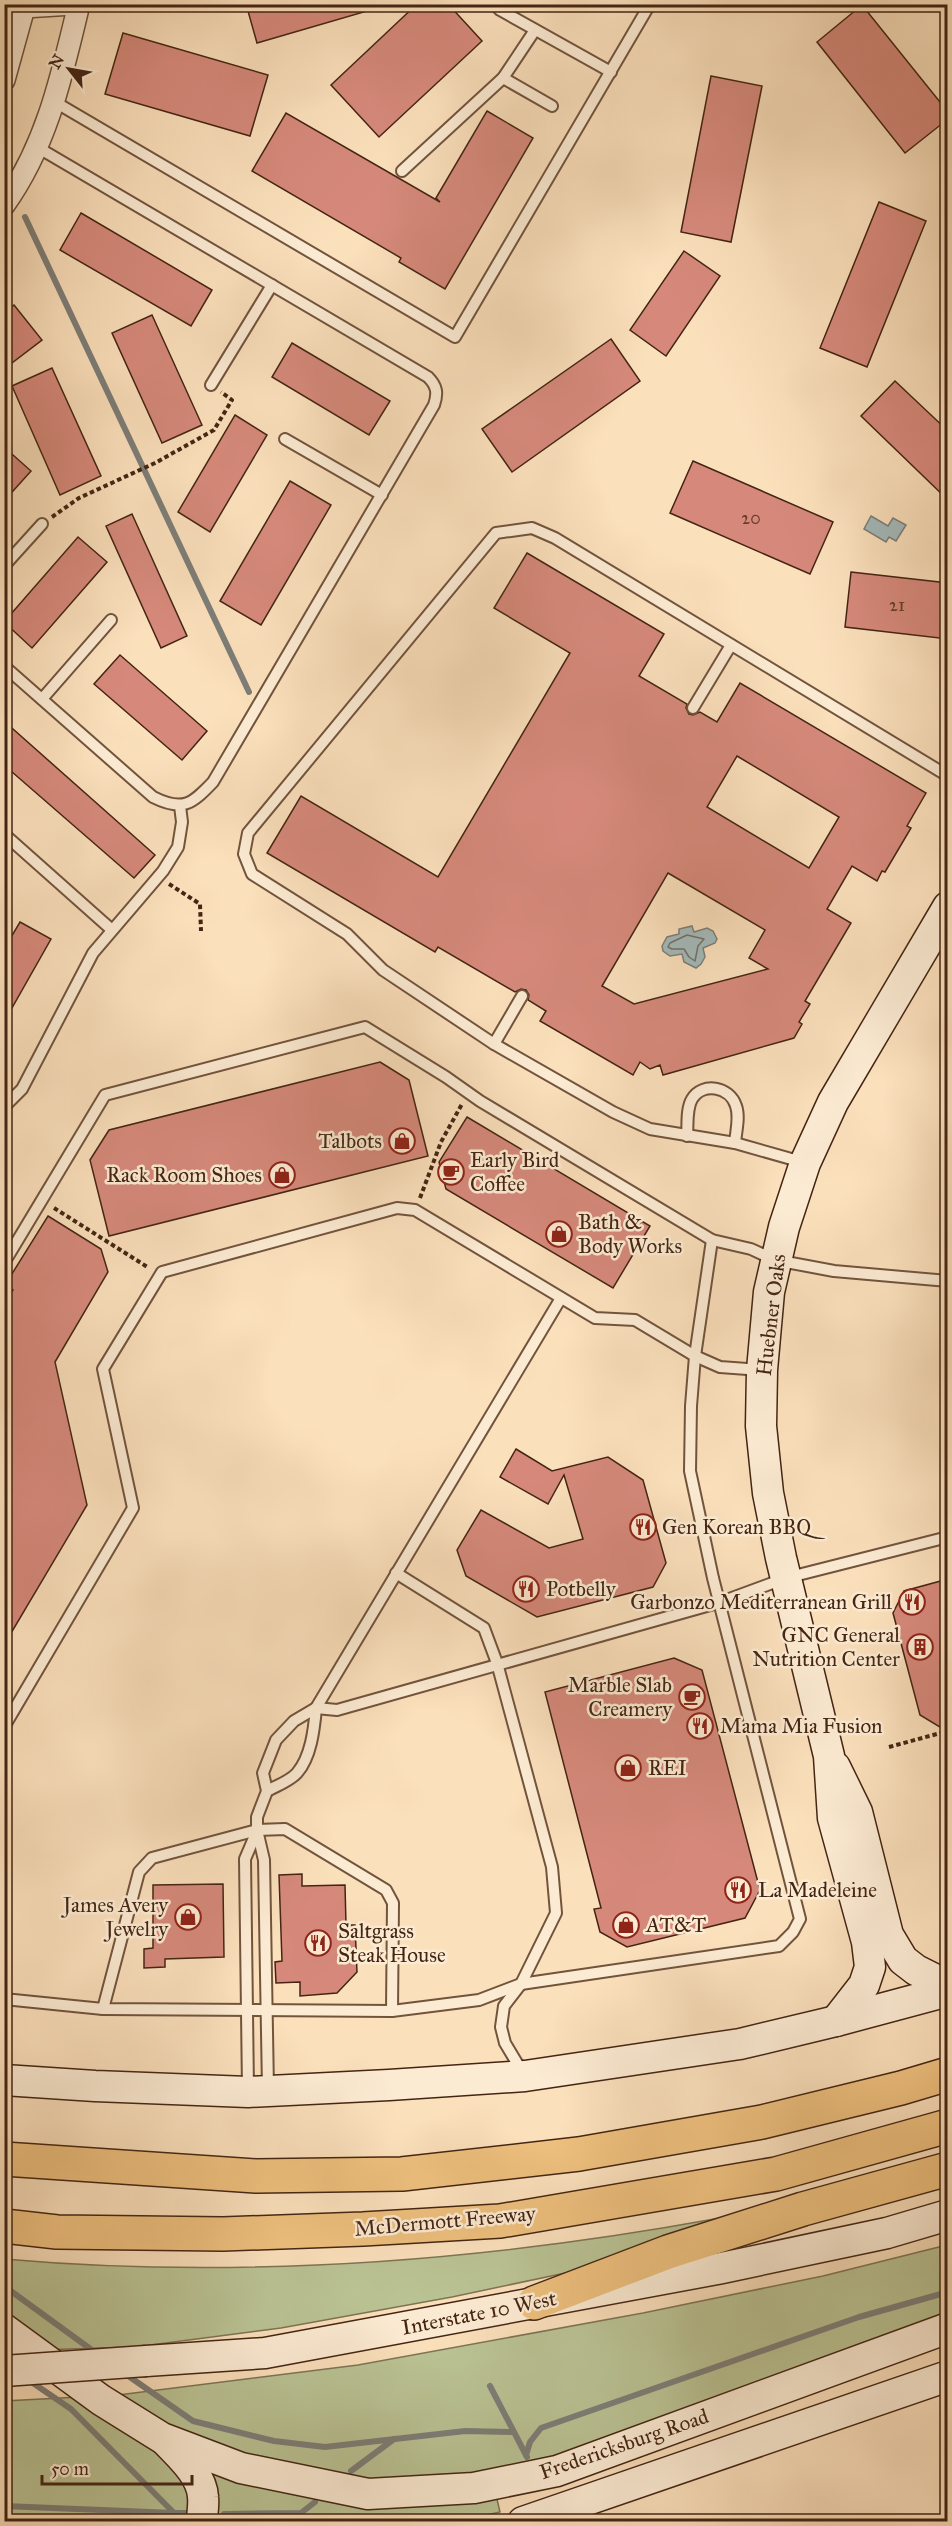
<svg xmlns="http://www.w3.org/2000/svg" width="952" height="2526" viewBox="0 0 952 2526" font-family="'IM FELL Great Primer',serif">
	<rect width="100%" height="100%" fill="#fbe0bc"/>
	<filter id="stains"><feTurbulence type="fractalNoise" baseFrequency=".00333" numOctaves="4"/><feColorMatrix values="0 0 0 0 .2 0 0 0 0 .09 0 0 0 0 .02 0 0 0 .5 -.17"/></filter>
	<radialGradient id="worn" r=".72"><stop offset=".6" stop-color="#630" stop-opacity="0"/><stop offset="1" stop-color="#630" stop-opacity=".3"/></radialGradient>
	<g fill="#bac394" stroke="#7f7454" stroke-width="1.5">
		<path d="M720 2218 718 2228 570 2272 452 2297 281 2328 135 2347 5 2351 4 2259C243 2280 485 2261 720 2218Z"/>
		<path d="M947 2245V2316L670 2419 492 2478 500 2512 459 2521H5L4 2401 118 2395 358 2365 643 2313 823 2276Z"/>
	</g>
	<g fill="#a3babb" stroke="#7d7e78" stroke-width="1.5">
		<path d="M871 516 888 526 893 518 906 525 896 541 889 537 886 542 864 529Z"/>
		<path d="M692 926 694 932 707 928 713 931 717 939 715 943 703 948 705 957 701 964 696 968 684 962 682 954 670 956 663 951 662 946 667 937 679 934V929Z"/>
	</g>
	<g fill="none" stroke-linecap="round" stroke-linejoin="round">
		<path stroke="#747067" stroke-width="1.5" d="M687 935 704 939 698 946 695 961 689 957 684 949H672L668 947 670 943Z"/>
		<g stroke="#7d7e78" stroke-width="6">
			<path d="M25 217 249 692"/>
			<path d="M4 2286 96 2353"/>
			<path d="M124 2373 193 2421 274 2441 325 2447 465 2431 512 2432"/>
			<path d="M27 2379 71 2409 174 2513H186"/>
			<path d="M490 2386 527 2457"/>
			<path d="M526 2455 530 2442 541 2428 859 2317 948 2292"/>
			<path d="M351 2471 394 2439"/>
			<path d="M4 2506 174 2513"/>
			<path d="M224 2514 301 2513 315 2502"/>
		</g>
	</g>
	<g fill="#d6897b" stroke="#442513" stroke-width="1.5" fill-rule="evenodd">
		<path d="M246 4H374V9L257 43Z"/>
		<path d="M417 4H448L482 41 379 137 331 85Z"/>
		<path d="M862 5 948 112V119L905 153 817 42Z"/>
		<path d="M123 33 268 75 250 136 105 94Z"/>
		<path d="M711 76 762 86 731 242 681 232Z"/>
		<path d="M487 111 533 138 445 289 399 262 401 258 252 171 286 113 440 202 436 198Z"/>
		<path d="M879 202 926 221 867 367 820 348Z"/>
		<path d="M81 213 212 290 191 326 60 250Z"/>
		<path d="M684 251 720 276 666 356 630 330Z"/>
		<path d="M14 305 42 340 4 369V313Z"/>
		<path d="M152 315 202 425 162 443 112 333Z"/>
		<path d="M611 339 640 381 512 472 482 429Z"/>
		<path d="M292 343 390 401 369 435 272 377Z"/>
		<path d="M52 368 101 476 60 495 12 386Z"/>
		<path d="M895 381 948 431V500L861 416Z"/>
		<path d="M235 415 267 435 210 532 178 512Z"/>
		<path d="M4 447 31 471 4 501Z"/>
		<path d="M693 461 833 522 810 574 670 513Z"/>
		<path d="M290 481 331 505 261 625 220 601Z"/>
		<path d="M132 514 187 636 161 648 106 526Z"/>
		<path d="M78 537 107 562 32 648 4 622Z"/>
		<path d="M527 553 664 634 639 676 687 704 686 708 689 714 693 715 700 712 717 722 740 683 926 793 907 826 911 828 885 872 882 871 877 881 852 866 827 909 851 923 805 1001 810 1004 799 1022 802 1024 794 1038 663 1075 660 1065 650 1069 640 1062 633 1075 540 1021 546 1011 528 1000 529 995 526 990 521 989 515 992 438 947 435 952 267 853 301 796 438 877 570 653 494 608ZM737 756 839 817 809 868 707 807ZM668 873 765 930 749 958 768 969 634 1004 602 986Z"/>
		<path d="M851 572 948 583V639L845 627Z"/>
		<path d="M120 655 207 731 182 760 94 684Z"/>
		<path d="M4 721 155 855 134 878 4 765Z"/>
		<path d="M20 922 51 939 4 1022V949Z"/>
		<path d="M380 1062 409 1080 428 1156 109 1236 90 1160 109 1130Z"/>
		<path d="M467 1117 650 1226 613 1288 446 1189 439 1162Z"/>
		<path d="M48 1216 101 1249 108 1272 55 1362 87 1505 4 1645V1304L13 1290 5 1285Z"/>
		<path d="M516 1449 552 1471 608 1457 643 1480 666 1563 653 1587 537 1617 466 1576 457 1550 481 1510 549 1548 583 1539 564 1475 548 1504 500 1477Z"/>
		<path d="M948 1579V1732L920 1715 893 1613 904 1591Z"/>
		<path d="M674 1658 702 1670 760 1890 745 1918 627 1947 600 1932 594 1909 601 1908 545 1692Z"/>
		<path d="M302 1874V1886L345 1885 346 1925H355L357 1972 337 1993 300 1996V1982L276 1983 275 1962 282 1961 279 1875Z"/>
		<path d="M223 1884 224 1957 165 1959V1967L144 1968V1949L153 1948V1885Z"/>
	</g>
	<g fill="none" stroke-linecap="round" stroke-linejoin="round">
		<g stroke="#72543d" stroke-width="14">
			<g id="lane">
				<path d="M494 4 500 10 611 72"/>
				<path d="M4 9 24 7"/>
				<path d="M503 78 552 106"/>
				<path d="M55 102 455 337 650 4"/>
				<path d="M402 171 503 78 535 30"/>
				<path d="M211 385 272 285"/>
				<path d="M285 439 382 495"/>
				<path d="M4 566 42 524"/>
				<path d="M4 666 153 797C183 812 192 804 213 782L434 405C438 393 437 386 428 377L37 147"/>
				<path d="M42 699 111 620"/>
				<path d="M693 708 731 645"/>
				<path d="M4 834 112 930"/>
				<path d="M494 1044 522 996"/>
				<path d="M4 1107 22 1089 93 953 163 871 178 847 182 822 180 806"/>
				<path d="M687 1136C688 1125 686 1109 692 1099 702 1082 730 1086 736 1106 740 1117 736 1131 735 1143"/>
				<path d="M802 1162 735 1143 650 1129 613 1112 494 1044 383 970 347 934 252 874 244 854 248 833 496 533 532 528 555 538 948 776"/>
				<path d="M4 1263 105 1095 365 1027 446 1077 480 1101 712 1240 751 1249 775 1260 834 1271 948 1281"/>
				<path d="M396 1573 484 1628 497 1663 552 1867 556 1913 521 1984 504 2006 501 2027 505 2043 523 2073"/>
				<path d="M4 1727 133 1508 103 1369 162 1272 397 1208 415 1210 595 1318 635 1320 695 1356 720 1367 761 1370"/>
				<path d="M267 1791C276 1786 290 1781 297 1773 311 1757 314 1730 316 1708L561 1298"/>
				<path d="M4 1999 103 2009 392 2011 479 2000 521 1984 779 1946 793 1932 800 1919 713 1578 690 1471 691 1406 695 1356 712 1240"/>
				<path d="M103 2009 139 1872 152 1858 257 1830 285 1829 386 1890 393 1903 392 2011"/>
				<path d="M248 2089 245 1859 257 1831"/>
				<path d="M268 2089 264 1860 257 1830V1817L267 1791 263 1773 276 1740 294 1721 316 1708 337 1710 721 1602 786 1578 948 1537"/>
			</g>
		</g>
		<g stroke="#72543d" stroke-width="24">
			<g id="street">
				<path d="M24 7 73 4"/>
				<path d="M4 80 25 4"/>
				<path d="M4 205C47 145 62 75 79 4"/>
			</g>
		</g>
		<g stroke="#442513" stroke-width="33">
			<g id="secondary">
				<path d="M835 1767 857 1812 888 1935 903 1960 916 1970 948 1986"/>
				<path d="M836 2021 864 1985 870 1967 867 1942 833 1818 829 1756 781 1558 768 1493 761 1426 762 1370 769 1292 784 1227 805 1163 833 1102 948 907"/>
				<path d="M4 2080 95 2086 248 2092 389 2085 525 2076 740 2044 836 2021 948 1991"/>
				<path d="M4 2329 101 2400 162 2438 241 2468 368 2494 474 2488 557 2471 948 2328"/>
				<path d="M146 2361 265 2353 717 2269 887 2233 948 2215"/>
				<path d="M166 2441C180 2456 202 2475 203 2497 204 2505 202 2514 202 2522"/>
				<path d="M523 2522 948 2376"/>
			</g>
		</g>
		<g stroke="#442513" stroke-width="36">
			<g id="highway">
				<path d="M4 2159 256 2176 402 2174 579 2154 762 2122 901 2088 948 2074"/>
				<path d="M4 2226 57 2232 223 2234 363 2229 500 2221 776 2174 948 2126"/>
				<path d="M534 2303 668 2252 803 2209 948 2169"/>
			</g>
		</g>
		<g stroke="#442513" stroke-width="4" stroke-dasharray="4.5 3" stroke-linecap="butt">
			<path d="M52 517 79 498 155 463 214 430 232 400 221 392"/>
			<path d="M169 884 200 904 201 931"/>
			<path d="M420 1198 441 1142 462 1104"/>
			<path d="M54 1208 149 1268"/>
			<path d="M889 1747 948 1731"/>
		</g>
		<use href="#lane" stroke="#fcebd3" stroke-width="10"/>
		<use href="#street" stroke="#fcebd3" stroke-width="21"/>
		<use href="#secondary" stroke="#fcebd3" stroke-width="30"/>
		<use href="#highway" stroke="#eec07e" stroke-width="33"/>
		<g stroke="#442513" stroke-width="33" stroke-linecap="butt">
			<path id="secondary-bridge" d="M4 2371 146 2361"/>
		</g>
		<use href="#secondary-bridge" stroke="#fcebd3" stroke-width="30"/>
	</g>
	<defs>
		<g id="shop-ring" transform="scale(1.35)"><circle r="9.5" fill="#fcebd3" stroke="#8f2418" stroke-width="1.5"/><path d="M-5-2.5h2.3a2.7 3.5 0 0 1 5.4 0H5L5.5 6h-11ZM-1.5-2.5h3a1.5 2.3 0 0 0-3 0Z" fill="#8f2418"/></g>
		<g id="cafe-ring" transform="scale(1.35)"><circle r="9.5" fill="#fcebd3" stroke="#8f2418" stroke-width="1.5"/><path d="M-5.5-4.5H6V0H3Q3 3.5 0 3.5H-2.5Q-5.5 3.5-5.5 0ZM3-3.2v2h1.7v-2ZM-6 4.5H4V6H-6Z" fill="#8f2418"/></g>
		<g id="restaurant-ring" transform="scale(1.35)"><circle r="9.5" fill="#fcebd3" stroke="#8f2418" stroke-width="1.5"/><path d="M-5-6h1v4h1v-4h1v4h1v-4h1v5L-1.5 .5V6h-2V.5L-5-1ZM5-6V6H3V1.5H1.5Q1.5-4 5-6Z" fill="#8f2418"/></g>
		<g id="building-ring" transform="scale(1.35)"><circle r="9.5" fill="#fcebd3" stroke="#8f2418" stroke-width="1.5"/><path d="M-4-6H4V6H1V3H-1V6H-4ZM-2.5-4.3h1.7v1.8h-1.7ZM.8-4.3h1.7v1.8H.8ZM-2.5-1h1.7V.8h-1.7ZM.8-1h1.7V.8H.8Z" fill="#8f2418"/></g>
	</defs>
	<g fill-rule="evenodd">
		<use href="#shop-ring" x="402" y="1141"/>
		<use href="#cafe-ring" x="451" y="1172"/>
		<use href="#shop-ring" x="282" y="1175"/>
		<use href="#shop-ring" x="559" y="1234"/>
		<use href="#restaurant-ring" x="643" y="1527"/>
		<use href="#restaurant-ring" x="526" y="1589"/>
		<use href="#restaurant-ring" x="912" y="1602"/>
		<use href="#building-ring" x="920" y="1647"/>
		<use href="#cafe-ring" x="692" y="1697"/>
		<use href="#restaurant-ring" x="700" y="1726"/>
		<use href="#shop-ring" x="628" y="1768"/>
		<use href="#restaurant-ring" x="738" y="1890"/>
		<use href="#shop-ring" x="188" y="1917"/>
		<use href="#shop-ring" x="626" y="1925"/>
		<use href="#restaurant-ring" x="318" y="1943"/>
	</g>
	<g text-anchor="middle" stroke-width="5" stroke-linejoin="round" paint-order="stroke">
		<g font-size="18" fill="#683e2d">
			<text x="751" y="524">20</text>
			<text x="897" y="611">21</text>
		</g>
		<g font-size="21" fill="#442513" stroke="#fcebd3" text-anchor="start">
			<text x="382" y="1148" text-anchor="end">Talbots</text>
			<text x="470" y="1167">Early Bird<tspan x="470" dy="24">Coffee</tspan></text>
			<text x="262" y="1182" text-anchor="end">Rack Room Shoes</text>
			<text x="578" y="1229">Bath &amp;<tspan x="578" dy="24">Body Works</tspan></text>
			<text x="662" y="1534">Gen Korean BBQ</text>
			<text x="546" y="1596">Potbelly</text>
			<text x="892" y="1609" text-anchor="end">Garbonzo Mediterranean Grill</text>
			<text x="900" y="1642" text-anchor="end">GNC General<tspan x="900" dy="24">Nutrition Center</tspan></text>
			<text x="672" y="1692" text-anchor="end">Marble Slab<tspan x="672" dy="24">Creamery</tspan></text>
			<text x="720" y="1733">Mama Mia Fusion</text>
			<text x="648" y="1775">REI</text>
			<text x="758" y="1897">La Madeleine</text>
			<text x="168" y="1912" text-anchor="end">James Avery<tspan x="168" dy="24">Jewelry</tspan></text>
			<text x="646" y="1932">AT&amp;T</text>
			<text x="338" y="1938">Saltgrass<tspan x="338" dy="24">Steak House</tspan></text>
		</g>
		<g font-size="21" fill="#442513" stroke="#fcebd3">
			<text transform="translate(771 1315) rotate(-83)" y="7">Huebner Oaks</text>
			<text transform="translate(445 2221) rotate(-5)" y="7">McDermott Freeway</text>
			<text transform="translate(479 2313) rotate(-11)" y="7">Interstate 10 West</text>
			<text transform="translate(624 2444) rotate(-19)" y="7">Fredericksburg Road</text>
		</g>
	</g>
	<rect width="952" height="2526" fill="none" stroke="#fbe0bc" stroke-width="24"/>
	<rect x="6" y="6" width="940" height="2514" fill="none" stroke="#442513" stroke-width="3"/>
	<rect x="12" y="12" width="928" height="2502" fill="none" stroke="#442513" stroke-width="1.5"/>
	<g transform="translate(69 69) rotate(301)" stroke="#fcebd3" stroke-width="4.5" paint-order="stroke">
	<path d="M0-4.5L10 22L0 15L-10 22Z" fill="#442513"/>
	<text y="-9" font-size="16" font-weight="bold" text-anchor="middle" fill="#442513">N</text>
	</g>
	<path d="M42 2475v9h150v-9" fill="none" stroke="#442513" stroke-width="3"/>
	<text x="51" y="2475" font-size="18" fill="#442513" stroke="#fcebd3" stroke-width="4.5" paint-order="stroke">50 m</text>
	<rect width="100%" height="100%" filter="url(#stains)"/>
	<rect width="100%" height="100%" fill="url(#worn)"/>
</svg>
